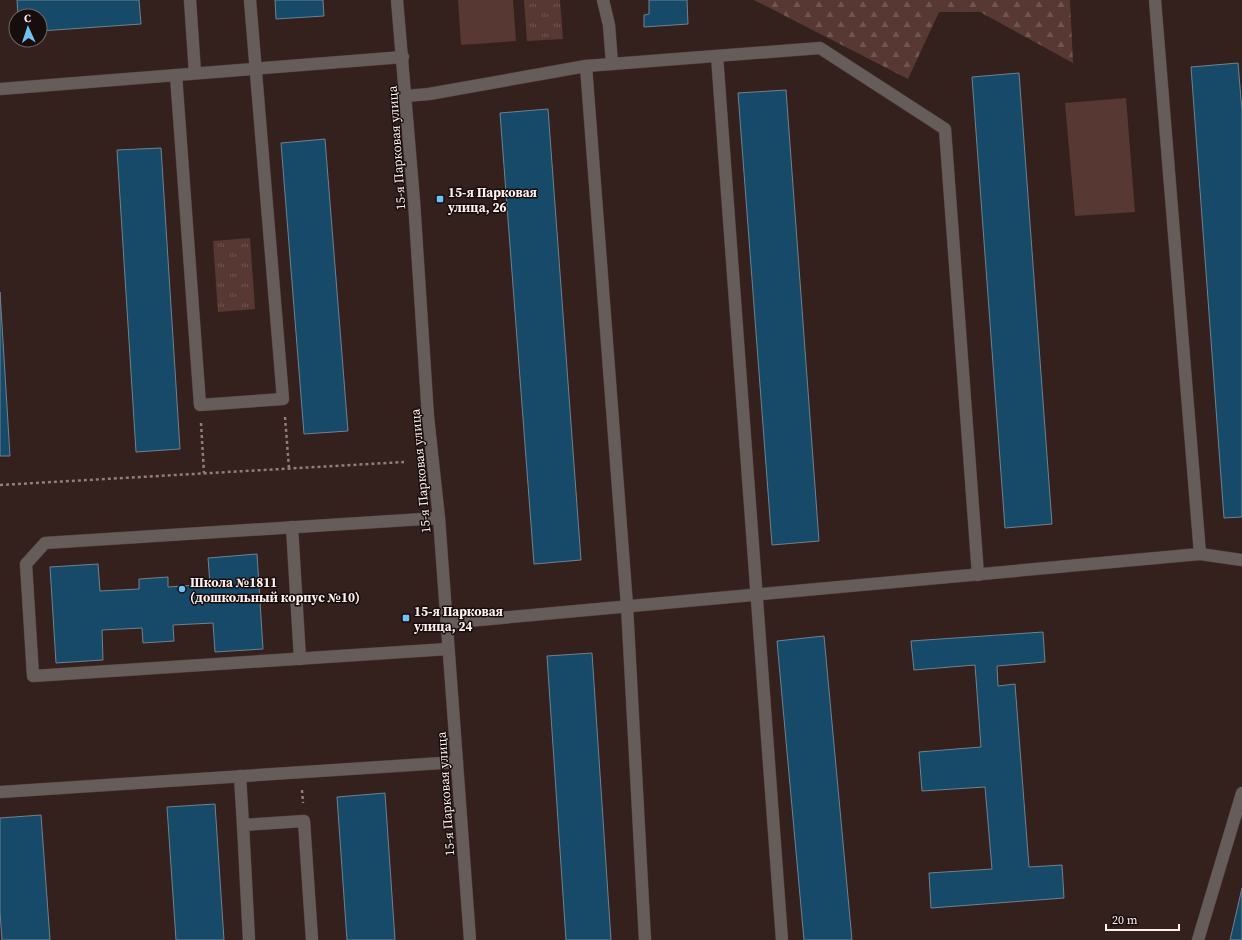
<svg xmlns="http://www.w3.org/2000/svg" width="1242" height="940" viewBox="0 0 1242 940" font-family="'Source Serif 4',serif">
	<defs>
		<pattern id="grass-tufts" width="24" height="20" patternUnits="userSpaceOnUse"><rect width="24" height="20" fill="#583832"/><path d="M3 7l-1-3M5 7V3M7 7l1-3M15 17l-1-3M17 17v-4M19 17l1-3" fill="none" stroke="#715550"/></pattern>
		<pattern id="forest-firs" width="22" height="20" patternUnits="userSpaceOnUse"><rect width="22" height="20" fill="#583832"/><path d="M5 1l3.5 6h-7zM16 11l3.5 6h-7z" fill="#715550"/></pattern>
	</defs>
	<rect width="100%" height="100%" fill="#34211e"/>
	<g fill="url(#grass-tufts)">
		<path d="M524 0H560L563 39 527 41Z"/>
		<path d="M250 238 255 309 218 312 213 241Z"/>
	</g>
	<path fill="url(#forest-firs)" d="M754 0H1070L1073 63 980 12H939L908 79Z"/>
	<g fill="#583832">
		<path d="M458 0H513L516 41 461 45Z"/>
		<path d="M1126 98 1135 212 1075 216 1065 103Z"/>
	</g>
	<g fill="#164a68" stroke="#6f828f">
		<path d="M17 0H139L141 24 40 31V16H18Z"/>
		<path d="M275 0H323L324 16 276 19Z"/>
		<path d="M649 0H687L688 24 644 27V15L649 14Z"/>
		<path d="M1238 63 1242 111V517L1224 518 1191 67Z"/>
		<path d="M1019 73 1052 524 1005 528 972 77Z"/>
		<path d="M786 90 819 541 772 545 738 93Z"/>
		<path d="M548 109 581 560 534 564 500 113Z"/>
		<path d="M325 139 348 431 304 434 281 143Z"/>
		<path d="M161 148 180 449 136 452 117 150Z"/>
		<path d="M0 292 10 456H0Z"/>
		<path d="M257 554 263 649 215 652 213 623 173 625 174 641 143 643 142 628 102 630 103 660 56 663 50 567 98 564 100 591 139 589V579L168 577V587L210 584 208 558Z"/>
		<path d="M1043 632 1045 662 997 666 998 686 1015 684 1029 867 1062 865 1064 898 931 908 929 873 992 869 985 787 922 791 919 752 981 747 975 665 914 670 911 641Z"/>
		<path d="M824 636 852 940H804L777 641Z"/>
		<path d="M592 653 611 940H566L547 656Z"/>
		<path d="M385 793 395 940H347L337 797Z"/>
		<path d="M215 804 224 940H176L167 807Z"/>
		<path d="M41 815 50 940H2L0 912V818Z"/>
		<path d="M1242 888V940H1230Z"/>
	</g>
	<g fill="none" stroke-linecap="round" stroke-linejoin="round">
		<g stroke="#503e3b" stroke-width="13">
			<g id="minor">
				<path d="M190 0 195 73"/>
				<path d="M397 0 414 201 428 417 439 518 470 940"/>
				<path d="M603 0 609 25 612 64"/>
				<path d="M717 56 782 940"/>
				<path d="M586 66 627 606 645 940"/>
				<path d="M176 75 200 405 283 399 250 0"/>
				<path d="M0 89 403 57"/>
				<path d="M406 96 429 94 586 66 820 48 945 129 978 575"/>
				<path d="M439 518 45 543 26 564 33 676 448 649"/>
				<path d="M292 527 300 659"/>
				<path d="M1200 554 1242 560"/>
				<path d="M446 623 1200 554 1155 0"/>
				<path d="M240 776 243 825"/>
				<path d="M0 792 457 762"/>
				<path d="M249 940 243 825 304 821 312 940"/>
				<path d="M1198 940 1242 793"/>
			</g>
		</g>
		<g stroke="#8f7e7c" stroke-width="2.5" stroke-dasharray="3 3" stroke-linecap="butt">
			<path d="M285 417 289 468"/>
			<path d="M201 423 204 473"/>
			<path d="M0 485 404 462"/>
			<path d="M302 790 303 803"/>
		</g>
		<use href="#minor" stroke="#665c5a" stroke-width="12"/>
	</g>
	<g fill="#71c1f5" stroke="#160d0c" stroke-width="1.5">
		<rect x="436" y="195" width="8" height="8" rx="2"/>
		<circle cx="182" cy="589" r="4"/>
		<rect x="402" y="614" width="8" height="8" rx="2"/>
	</g>
	<g text-anchor="middle" stroke-width="3" stroke-linejoin="round" paint-order="stroke">
		<g font-size="13" fill="#fff1ef" stroke="#160d0c">
			<text transform="translate(396 148) rotate(-94)" y="5">15-я Парковая улица</text>
			<text transform="translate(420 471) rotate(-95)" y="5">15-я Парковая улица</text>
			<text transform="translate(445 794) rotate(-94)" y="5">15-я Парковая улица</text>
		</g>
		<g font-size="13" font-weight="bold" fill="#fff1ef" stroke="#160d0c" text-anchor="start">
			<text x="448" y="197">15-я Парковая<tspan x="448" dy="15">улица, 26</tspan></text>
			<text x="190" y="587">Школа №1811<tspan x="190" dy="15">(дошкольный корпус №10)</tspan></text>
			<text x="414" y="616">15-я Парковая<tspan x="414" dy="15">улица, 24</tspan></text>
		</g>
	</g>
	<g transform="translate(28 28) rotate(357)"><circle r="19" fill="#160d0c" stroke="#736867"/>
	<path d="M0-3L7 15L0 10L-7 15Z" fill="#71c1f5"/>
	<text y="-6" font-size="11" font-weight="bold" text-anchor="middle" fill="#fff1ef">С</text>
	</g>
	<path d="M1106 924v6h73v-6" fill="none" stroke="#fff1ef" stroke-width="2"/>
	<text x="1112" y="924" font-size="12" fill="#fff1ef" stroke="#160d0c" stroke-width="3" paint-order="stroke">20 m</text>
</svg>
